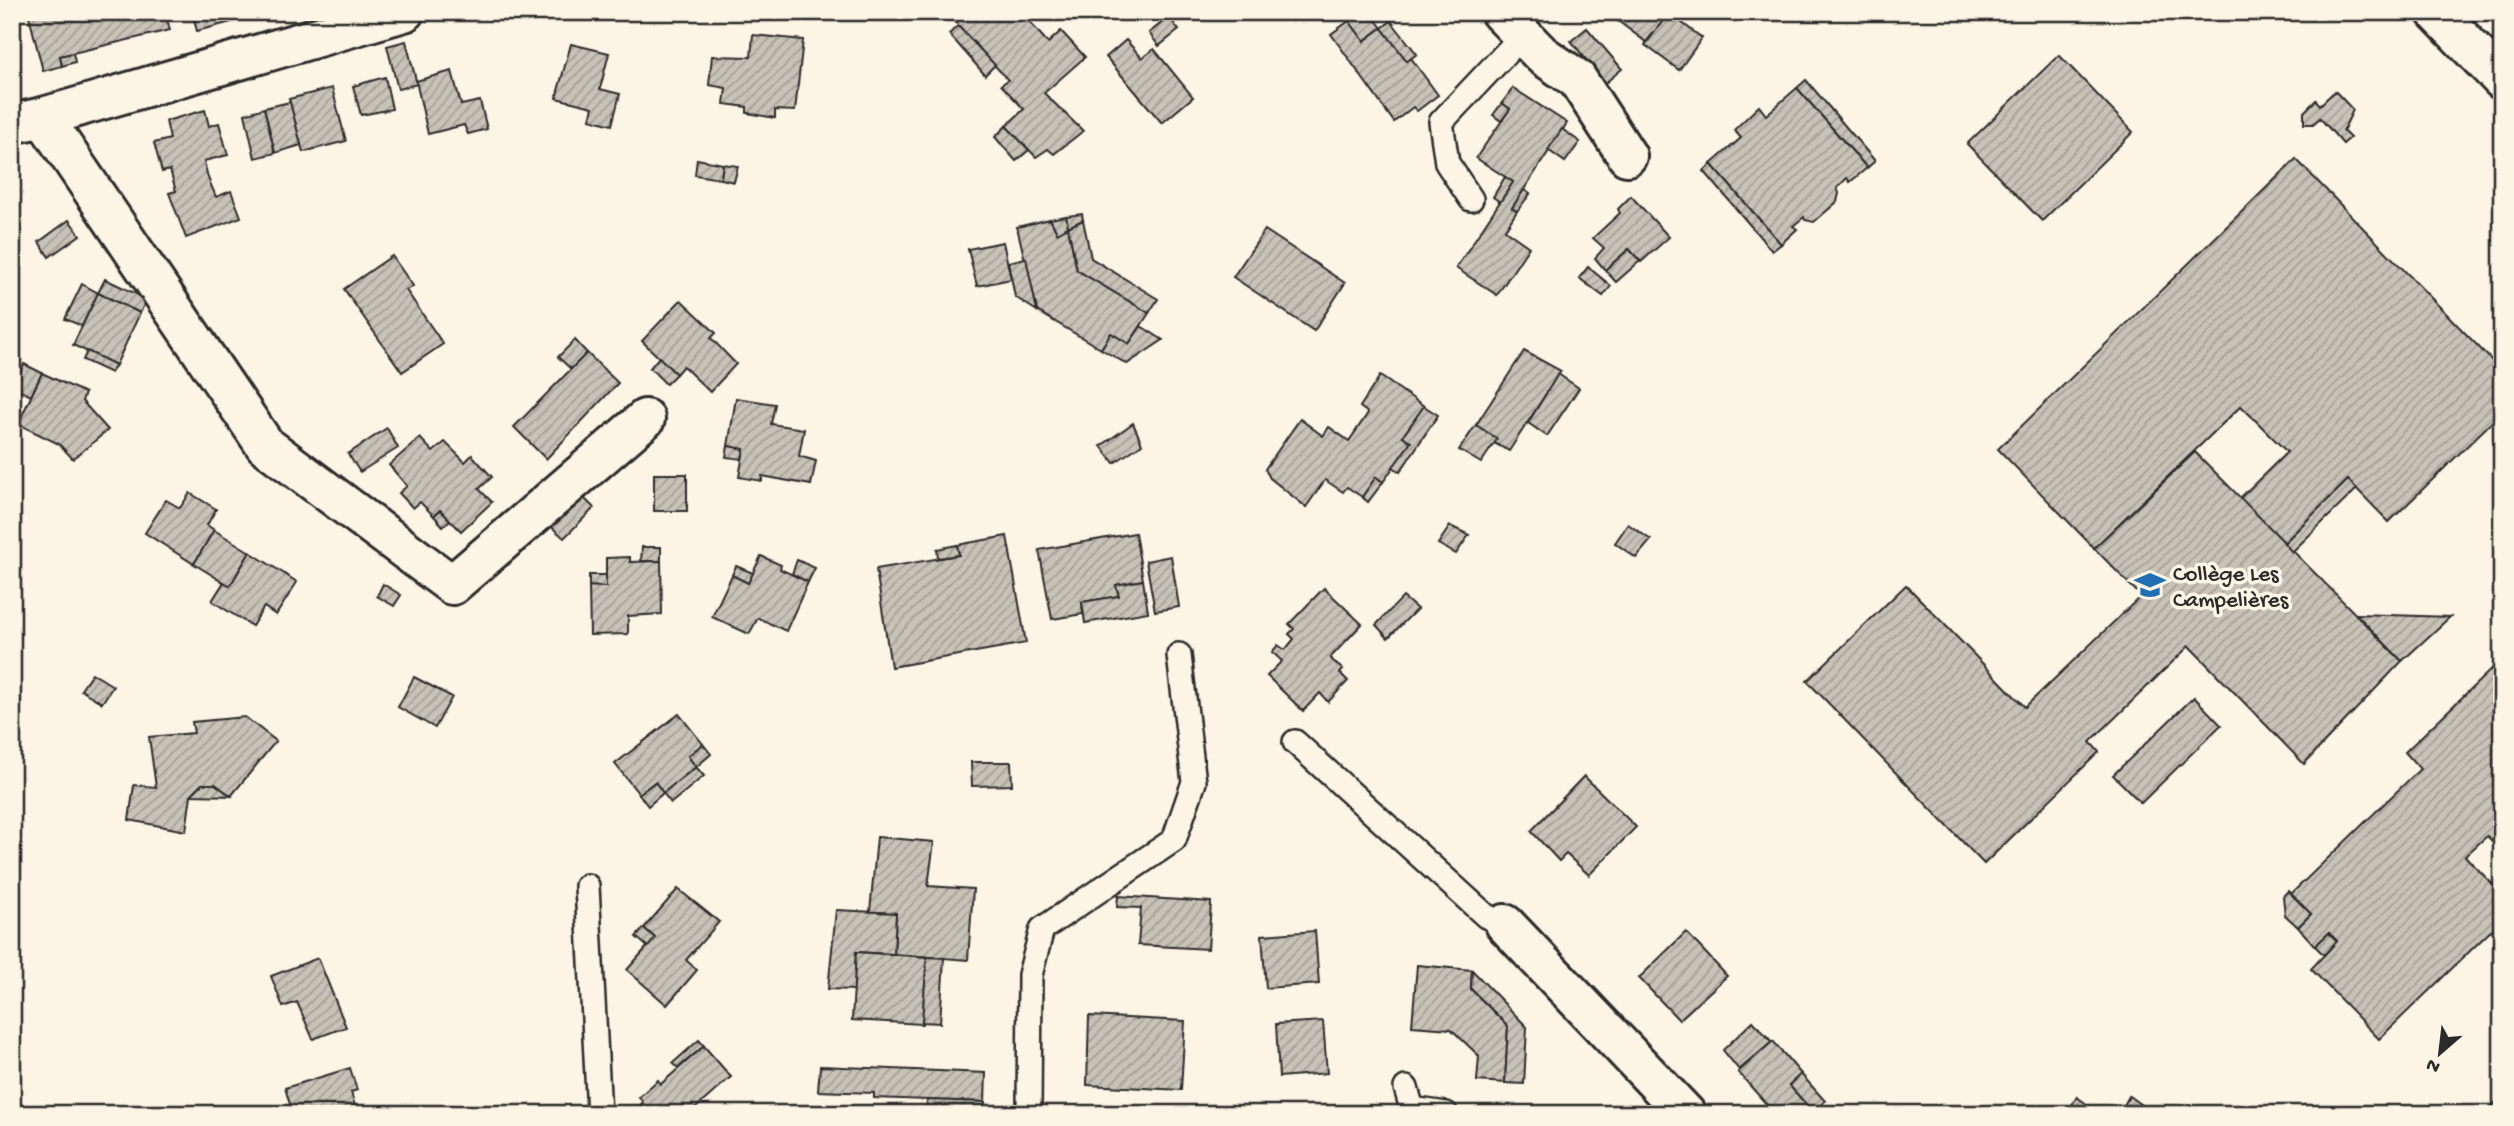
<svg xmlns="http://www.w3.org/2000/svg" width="2514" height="1126" viewBox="0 0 2514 1126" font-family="'Gochi Hand',sans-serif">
	<defs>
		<pattern id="building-hatch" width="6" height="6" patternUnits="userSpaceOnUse" patternTransform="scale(1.75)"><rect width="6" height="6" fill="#c8c3b7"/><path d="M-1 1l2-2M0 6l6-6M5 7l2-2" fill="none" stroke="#a39f95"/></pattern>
	</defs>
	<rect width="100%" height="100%" fill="#fcf5e5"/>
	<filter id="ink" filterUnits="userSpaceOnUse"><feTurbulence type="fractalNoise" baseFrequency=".0143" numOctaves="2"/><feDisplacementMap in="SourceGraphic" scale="14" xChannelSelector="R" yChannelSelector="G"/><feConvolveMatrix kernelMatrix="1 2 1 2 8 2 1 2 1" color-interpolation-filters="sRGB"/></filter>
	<g filter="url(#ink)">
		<g fill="url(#building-hatch)" stroke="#2b2b2b" stroke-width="2">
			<path d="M28 12H57V15L67 12H165L170 30 60 56 62 66 43 71Z"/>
			<path d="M192 12H237L239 20 197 31Z"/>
			<path d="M968 12H1021L1048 43 1061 31 1085 57 1044 93 1083 131 1054 154 1048 149 1036 157 1006 126 1024 109 1001 85 1008 80 956 23Z"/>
			<path d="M1361 12H1370L1382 28 1364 41 1349 21Z"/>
			<path d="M1606 12H1658L1666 17 1646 42Z"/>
			<path d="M1669 13 1702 38 1679 70 1645 45Z"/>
			<path d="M1169 17 1179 30 1159 46 1149 33Z"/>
			<path d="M1349 21 1364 41 1382 28 1407 61 1411 58 1438 95 1417 111 1413 107 1394 122 1331 34Z"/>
			<path d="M1391 21 1417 54 1407 61 1382 28Z"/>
			<path d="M958 26 995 65 985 75 949 34Z"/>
			<path d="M1587 28 1622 69 1605 83 1571 41Z"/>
			<path d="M753 35 803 40 795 111 775 110V118L747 113V107L724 104 726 88 709 85 712 56 751 57Z"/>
			<path d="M1126 40 1142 58 1154 49 1193 97 1162 123 1106 57Z"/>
			<path d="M406 41 417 84 398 89 387 46Z"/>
			<path d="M571 44 609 53 600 89 620 94 612 125 590 119 593 107 556 98Z"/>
			<path d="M73 53 75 62 62 66 60 56Z"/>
			<path d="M2059 55 2133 132 2042 221 1967 144Z"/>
			<path d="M452 71 461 105 480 101 487 129 468 134 464 125 428 134 416 81Z"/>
			<path d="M385 77 392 109 361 115 353 86Z"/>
			<path d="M1806 80 1875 161 1867 168 1797 88Z"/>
			<path d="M332 88 346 141 303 152 289 99Z"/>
			<path d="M1513 88 1567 123 1512 208 1517 211 1505 230 1529 247 1497 295 1456 268 1513 182 1476 158 1510 109 1502 103Z"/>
			<path d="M1797 88 1867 168 1850 182 1847 178 1837 188 1839 193 1837 202 1814 222 1805 220 1804 217 1793 226 1797 229 1781 244 1711 164 1741 138 1734 130 1759 106 1766 115Z"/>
			<path d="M2335 91 2353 110 2343 131 2350 138 2343 144 2320 118 2313 124H2304V112L2316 100 2320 105Z"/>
			<path d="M290 102 301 145 275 153 264 108Z"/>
			<path d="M1502 103 1510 109 1501 121 1493 115Z"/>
			<path d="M264 108 275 153 255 158 245 114Z"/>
			<path d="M205 110 209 126 219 123 228 155 204 161 208 178 216 197 231 191 241 217 186 238 169 193 176 191 170 170 162 172 154 143 170 139 166 121Z"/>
			<path d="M1006 126 1029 150 1016 161 995 137Z"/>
			<path d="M1562 129 1580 142 1565 162 1548 150Z"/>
			<path d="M697 159 723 164 721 179 695 175Z"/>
			<path d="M2296 159 2502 371V412L2389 522 2348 480 2284 543 2240 498 2287 452 2241 406 2094 548 1998 449Z"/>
			<path d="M723 164 738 166 734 182 721 179Z"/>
			<path d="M1711 164 1781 244 1772 251 1704 171Z"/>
			<path d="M1505 177 1513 182 1500 202 1493 197Z"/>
			<path d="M1524 190 1530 194 1517 211 1512 208Z"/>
			<path d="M1631 196 1669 237 1641 262 1629 249 1605 270 1595 258 1604 248 1593 238 1620 213 1618 209Z"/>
			<path d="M1082 214 1083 220 1068 227 1066 216Z"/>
			<path d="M1066 216 1068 227 1057 233 1050 219Z"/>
			<path d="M1050 219 1057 233 1068 227 1077 270 1149 313 1129 344 1111 333 1101 349 1037 311 1017 227Z"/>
			<path d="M69 220 80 235 49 257 39 242Z"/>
			<path d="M1083 220 1091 258 1158 299 1149 313 1077 270 1068 227Z"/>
			<path d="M1265 230 1345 283 1314 331 1233 277Z"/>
			<path d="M1003 242 1011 279 977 286 968 249Z"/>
			<path d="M1629 249 1640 261 1616 282 1605 270Z"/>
			<path d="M392 256 413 286 406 290 443 344 402 372 344 289Z"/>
			<path d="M1026 258 1037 311 1015 297 1008 262Z"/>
			<path d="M1588 267 1611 286 1603 296 1579 278Z"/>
			<path d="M105 279 147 299 140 313 98 293Z"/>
			<path d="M82 284 98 293 82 326 65 319Z"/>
			<path d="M98 293 140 313 116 365 73 345Z"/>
			<path d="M681 300 716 333 711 338 736 364 710 392 683 366 676 374 642 341Z"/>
			<path d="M1141 326 1163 340 1127 364 1101 349 1111 333 1129 344Z"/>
			<path d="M575 340 587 353 571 369 558 357Z"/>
			<path d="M87 351 116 365 111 373 83 360Z"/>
			<path d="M1524 351 1561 371 1509 451 1494 443 1497 439 1476 425Z"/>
			<path d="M587 353 618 383 546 459 514 427Z"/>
			<path d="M659 357 676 374 666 384 650 368Z"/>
			<path d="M24 364 42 373 31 396 13 387Z"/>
			<path d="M42 373 85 393 82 401 108 430 73 459 59 444 18 424Z"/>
			<path d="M1558 374 1579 388 1547 436 1528 423Z"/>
			<path d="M1380 376 1424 406 1403 436 1411 442 1383 482 1376 477 1362 497 1347 487 1343 492 1325 480 1306 507 1270 478 1265 469 1300 419 1323 436 1329 427 1349 441 1368 413 1360 407Z"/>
			<path d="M736 398 775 404 771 424 804 429 799 456 816 461 811 485 762 476V481L739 477 744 449 728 446Z"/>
			<path d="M1424 406 1438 415 1400 472 1393 467 1411 442 1403 436Z"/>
			<path d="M1133 423 1142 444 1114 463 1101 446Z"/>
			<path d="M1476 425 1497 439 1481 463 1459 450Z"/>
			<path d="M387 428 398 448 360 472 348 454Z"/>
			<path d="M420 438 433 452 445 442 465 462 472 455 492 477 479 489 492 502 461 531 440 510 434 516 420 502 413 508 399 493 407 486 389 465Z"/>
			<path d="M728 446 744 449 742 459 726 457Z"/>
			<path d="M2195 452 2402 661 2304 764 2189 646 2090 742 2099 752 1984 864 1807 681 1906 585 2025 707 2141 596 2094 548Z"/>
			<rect x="654" y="474" width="33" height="37"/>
			<path d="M1376 477 1383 482 1368 502 1362 497Z"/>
			<path d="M2348 480 2357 489 2292 552 2284 543Z"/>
			<path d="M577 491 594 508 564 538 547 523Z"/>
			<path d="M190 493 216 509 207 525 214 530 194 564 145 533 166 500 180 508Z"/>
			<path d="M440 510 450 520 443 526 434 516Z"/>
			<path d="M1628 524 1651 540 1636 558 1615 543Z"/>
			<path d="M1450 526 1469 535 1456 554 1438 544Z"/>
			<path d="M214 530 250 552 230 586 194 564Z"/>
			<path d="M1135 533 1143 580 1116 585 1119 596 1082 602 1083 614 1052 619 1039 550Z"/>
			<path d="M1007 536 1026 643 891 667 876 569 959 555 957 545Z"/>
			<path d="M957 545 959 555 938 558 937 549Z"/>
			<path d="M642 547H661V561H641Z"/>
			<path d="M250 552 297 582 276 615 264 607 252 626 212 601 224 582 230 586Z"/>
			<path d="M761 556 781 565 780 569 808 582 786 631 758 618 749 634 712 617 732 575 748 583Z"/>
			<path d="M1171 556 1179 607 1155 611 1146 561Z"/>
			<path d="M630 557V562L661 561 662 614 628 616V634L590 635 589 586 606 587V558Z"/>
			<path d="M797 560 815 568 808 582 792 574Z"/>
			<path d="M736 566 753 573 748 583 732 575Z"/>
			<path d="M589 575H606V587L589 586Z"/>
			<path d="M1143 580 1148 612 1085 623 1082 602 1119 596 1116 585Z"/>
			<path d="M383 584 401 595 394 606 377 596Z"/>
			<path d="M1324 588 1362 624 1330 658 1343 670 1340 673 1348 681 1328 702 1320 693 1303 711 1267 676 1282 661 1272 652 1278 645 1285 650 1294 639 1289 634 1294 629 1289 624Z"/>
			<path d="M1403 597 1417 609 1388 638 1376 625Z"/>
			<path d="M2356 614 2450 617 2402 661Z"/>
			<path d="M2502 659V851L2487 836 2465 856 2502 894V920L2379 1039 2311 969 2337 941 2329 933 2315 946 2298 927 2311 914 2291 894 2420 769 2405 752Z"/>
			<path d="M92 673 113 686 102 703 81 690Z"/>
			<path d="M414 677 452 697 435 728 398 707Z"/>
			<path d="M2194 697 2221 725 2141 803 2113 775Z"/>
			<path d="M679 714 703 744 688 756 696 767 663 793 655 782 639 794 615 764Z"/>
			<path d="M245 717 276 741 231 796 215 784H202L191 795 186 831 129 820 134 785 156 787 149 737 194 733 192 722Z"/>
			<path d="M703 744 711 754 696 767 688 756Z"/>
			<path d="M971 762H1011L1012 785 972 786Z"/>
			<path d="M696 767 704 776 671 803 663 793Z"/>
			<path d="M1584 776 1636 827 1589 875 1566 854 1559 861 1531 831Z"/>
			<path d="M655 782 663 793 648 806 639 794Z"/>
			<path d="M202 784H215L231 796 191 795Z"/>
			<path d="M877 837 934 842 928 886 973 889 968 960 894 954 896 913 870 912Z"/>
			<path d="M678 889 719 922 686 960 697 970 667 1005 627 970 655 938 644 928Z"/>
			<path d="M2288 891 2311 914 2298 927 2285 915 2283 896Z"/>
			<path d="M1118 896 1211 902 1208 949 1138 945 1141 908 1117 907Z"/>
			<path d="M836 910 896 913 894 954 856 952 854 990 828 989Z"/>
			<path d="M644 928 655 938 648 947 636 937Z"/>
			<path d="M1315 931 1319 984 1266 988 1262 935Z"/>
			<path d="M1686 932 1727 976 1679 1020 1639 978Z"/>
			<path d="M2329 933 2337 941 2324 955 2315 946Z"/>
			<path d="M856 952 927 957 922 1024 852 1020Z"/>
			<path d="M927 957 944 958 940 1023 922 1022Z"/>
			<path d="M318 958 346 1027 313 1039 297 1002 283 1007 271 976Z"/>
			<path d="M1417 965 1472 970 1471 989 1508 1026 1505 1083 1477 1081 1479 1056 1451 1029 1412 1026Z"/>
			<path d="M1472 970 1527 1027 1524 1084 1505 1083 1508 1026 1471 989Z"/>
			<path d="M1089 1016 1185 1021 1181 1090 1087 1085Z"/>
			<path d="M1323 1021 1327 1073 1279 1077 1276 1024Z"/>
			<path d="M1753 1021 1772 1042 1739 1070 1723 1050Z"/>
			<path d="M699 1040 704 1046 678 1068 673 1063Z"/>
			<path d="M1773 1041 1801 1074 1789 1085 1813 1112 1811 1114H1775L1738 1072Z"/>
			<path d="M704 1046 731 1077 689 1114H648L640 1105 643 1103 639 1097 658 1080 661 1084Z"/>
			<path d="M820 1066 986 1073 985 1102 874 1098V1093L818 1091Z"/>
			<path d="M350 1068 357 1090 351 1092 357 1114H293L285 1088Z"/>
			<path d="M1801 1074 1825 1101 1813 1112 1789 1085Z"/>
			<path d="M2502 1093V1113H2488Z"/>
			<path d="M2129 1096 2153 1114 2120 1113Z"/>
			<path d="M2077 1097 2098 1112 2097 1114H2066Z"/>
			<path d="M927 1100 985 1102 984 1114H926Z"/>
		</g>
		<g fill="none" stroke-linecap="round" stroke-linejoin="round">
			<g stroke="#2b2b2b" stroke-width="28">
				<g id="lane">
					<path d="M1471 199 1447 163 1441 122 1523 35"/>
					<path d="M1295 742 1486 916 1505 924"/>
					<path d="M587 886 599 1114"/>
					<path d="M1406 1088 1412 1109 1446 1114"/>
					<path d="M1029 1114 1030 975 1042 929 1174 840 1194 782 1179 655"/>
				</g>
			</g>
			<g stroke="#2b2b2b" stroke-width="44">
				<g id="street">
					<path d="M1500 12 1542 55 1577 79 1627 156"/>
					<path d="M43 117 404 12"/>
					<path d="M12 124 43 117 265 445 452 585 645 419"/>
					<path d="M1505 924 1686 1114"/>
				</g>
			</g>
			<g stroke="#2b2b2b" stroke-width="44">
				<path id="secondary" d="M2436 12 2502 80"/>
			</g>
			<use href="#lane" stroke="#fcf5e5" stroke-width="23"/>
			<use href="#street" stroke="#fcf5e5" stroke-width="38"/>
			<use href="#secondary" stroke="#fcf5e5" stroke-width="38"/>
		</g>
	</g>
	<defs>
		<g id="school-bare" transform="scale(2.415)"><path d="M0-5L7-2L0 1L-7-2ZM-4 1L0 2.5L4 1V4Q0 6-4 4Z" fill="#1f6fb2" stroke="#fcf5e5" stroke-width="2.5" paint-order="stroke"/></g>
	</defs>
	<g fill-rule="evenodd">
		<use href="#school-bare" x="2150" y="585"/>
	</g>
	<g text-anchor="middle" stroke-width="7" stroke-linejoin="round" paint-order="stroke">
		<g font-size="23" fill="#2b2b2b" stroke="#fcf5e5" text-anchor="start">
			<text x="2173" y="580">Collège Les<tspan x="2173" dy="26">Campelières</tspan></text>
		</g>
	</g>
	<rect width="2514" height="1126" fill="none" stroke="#fcf5e5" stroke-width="42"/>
	<rect x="21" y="21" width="2472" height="1084" fill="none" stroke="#2b2b2b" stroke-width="2.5" filter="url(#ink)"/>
	<g transform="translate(2440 1053) rotate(208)" stroke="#fcf5e5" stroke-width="5" paint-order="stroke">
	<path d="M0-5L12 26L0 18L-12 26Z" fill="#2b2b2b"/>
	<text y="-10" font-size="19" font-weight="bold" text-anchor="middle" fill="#2b2b2b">N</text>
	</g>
</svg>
